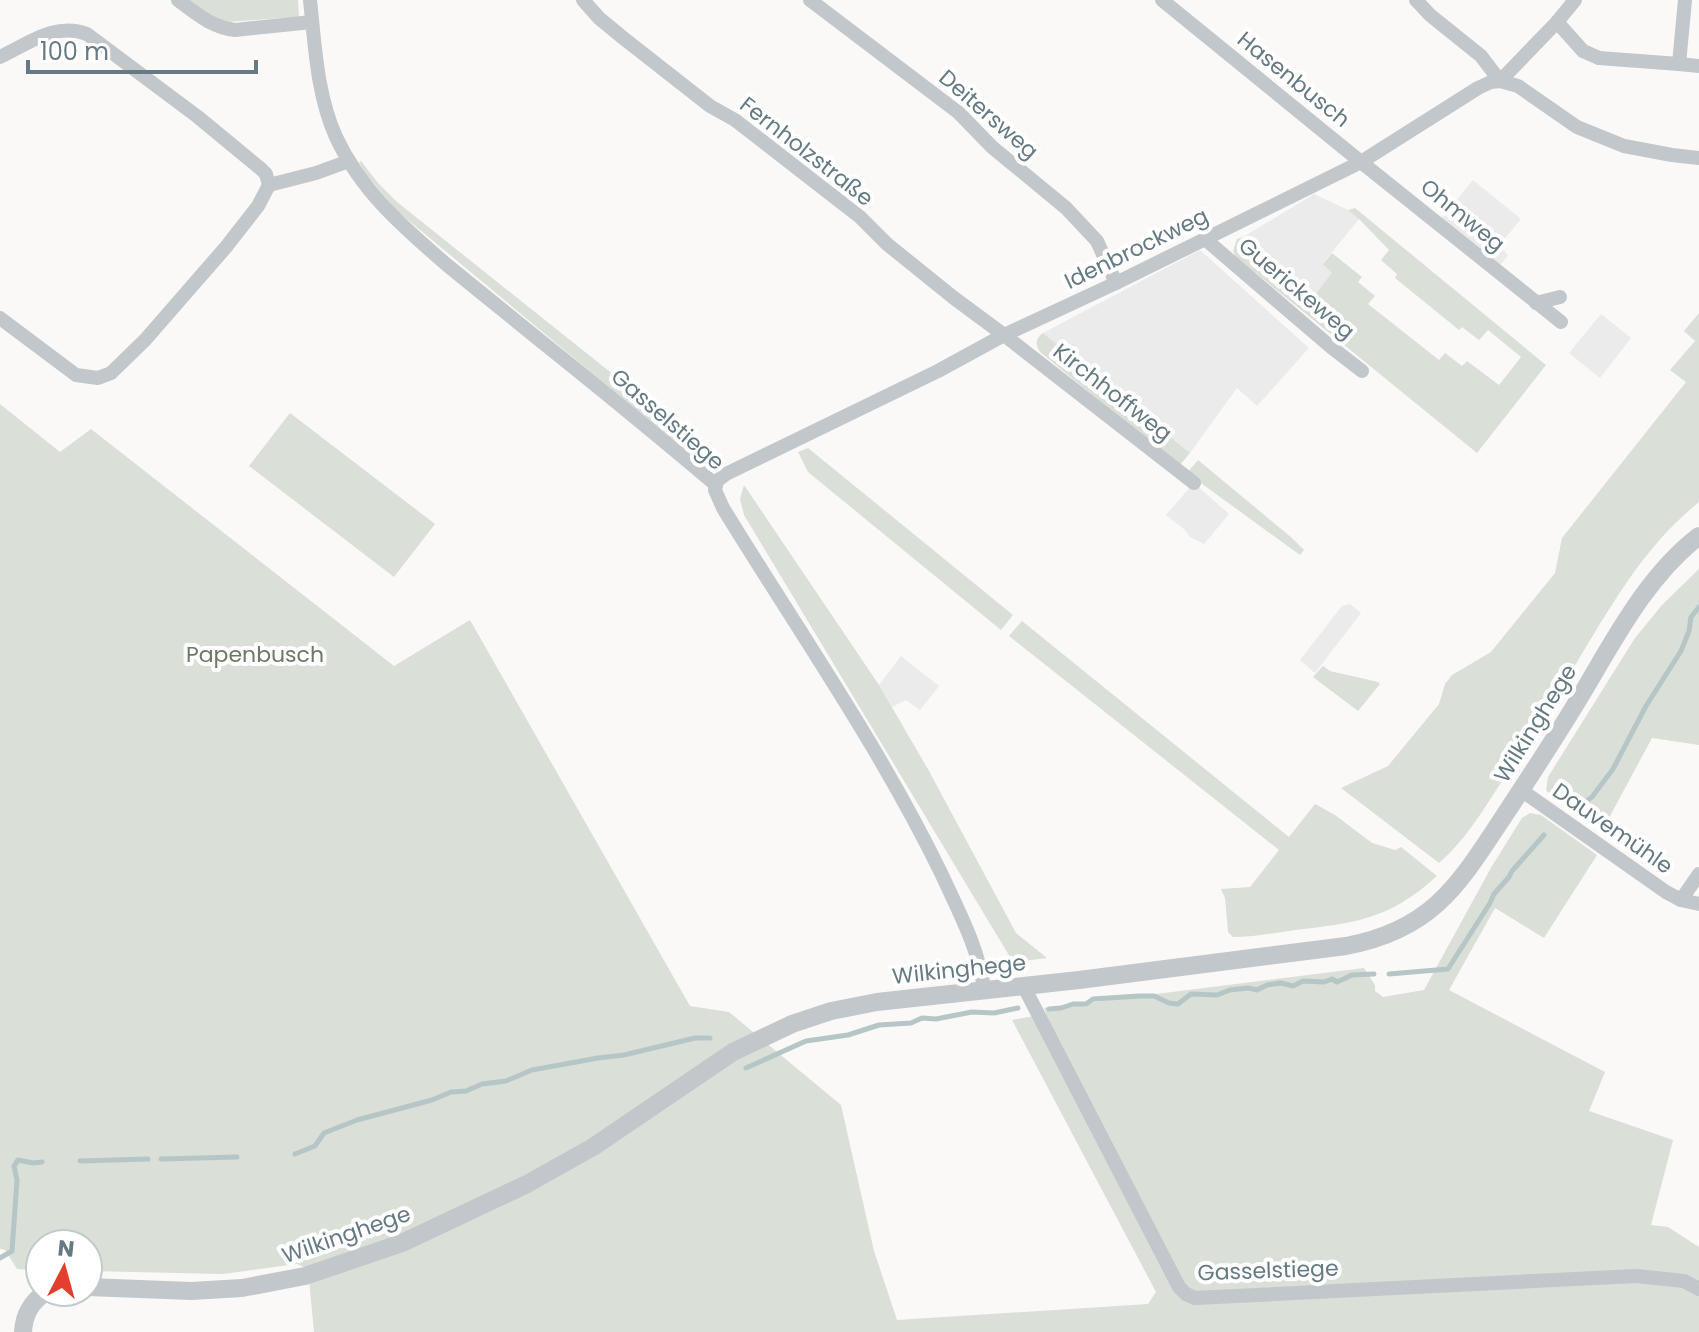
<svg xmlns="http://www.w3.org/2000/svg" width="1699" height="1332" viewBox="0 0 1699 1332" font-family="Poppins,sans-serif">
	<rect width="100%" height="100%" fill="#faf9f7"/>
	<g fill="#ebebeb">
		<path d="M1473 180 1521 219 1499 246 1508 255 1498 268 1440 220Z"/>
		<path d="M1314 194 1348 210 1359 219 1323 263 1333 273 1314 296 1243 237Z"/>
		<path d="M1200 250 1309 348 1257 406 1237 388 1190 453 1043 333Z"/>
		<path d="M1601 314 1631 338 1600 378 1569 353Z"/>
		<path d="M1194 483 1229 514 1204 544 1190 537 1185 530 1166 515Z"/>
		<path d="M1350 604 1361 613 1315 673 1300 660 1342 606Z"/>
		<path d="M901 656 939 686 920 710 906 700 892 707 879 685Z"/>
	</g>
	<g fill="#dadfd7">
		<path d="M188 0H298L299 17 225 22 216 20Z"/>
		<path d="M361 161 378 183 397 202 654 407 696 447 708 463V465L705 467 396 210 363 170 359 162Z"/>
		<path d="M1355 208 1546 365 1477 453 1236 257 1233 251 1237 239 1243 237 1314 296 1332 273 1323 264 1332 253 1362 277 1358 282 1375 296 1368 304 1439 360 1445 353 1462 366 1467 361 1499 385 1521 357 1488 330 1479 340 1462 327 1459 330 1395 278 1397 274 1381 260 1389 250 1359 219 1348 210Z"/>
		<path d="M1699 313V502C1649 543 1622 588 1589 642 1563 685 1537 730 1511 774L1504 768 1497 766 1498 773 1504 778C1485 807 1466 840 1439 863L1341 788 1388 766 1439 704 1445 684 1452 675 1491 652 1555 573 1562 538 1686 382 1670 370 1695 341 1684 331Z"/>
		<path d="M1043 333 1190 453 1179 466 1040 352C1035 344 1035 339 1043 333Z"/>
		<path d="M0 404 60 452 91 429 394 666 470 620 690 1006 729 1012 841 1105 874 1251 897 1320 1148 1304 1156 1292 1012 1020 1046 1014 1044 1008 1364 968 1375 985V991L1383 997 1424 990 1492 866 1522 818 1530 813 1541 815 1597 855 1544 938 1495 908 1449 990 1605 1072 1589 1111 1673 1140 1651 1225 1668 1227 1699 1247V1332H314L308 1269 297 1264 223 1274 88 1271V1244H40V1270L17 1269 5 1250 0 1249Z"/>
		<path d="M290 413 435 524 394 577 249 466Z"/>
		<path d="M808 448 1013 615 1001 630 808 472 798 452Z"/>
		<path d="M1198 460 1292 538 1304 550 1300 555 1187 473Z"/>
		<path d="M744 485 879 685 929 771 1016 933 1047 958 1013 962 744 515 740 499Z"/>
		<path d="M1699 569V745L1652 738 1603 829 1551 795 1546 790 1548 777 1635 638 1662 605Z"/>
		<path d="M1022 621 1289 837 1315 804 1335 815 1372 843 1395 850 1401 847 1437 876C1390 919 1356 923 1295 930 1275 933 1254 937 1233 937L1228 932 1225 898 1221 889 1250 887 1279 850 1009 636Z"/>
		<path d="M1323 666 1330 671 1378 682 1380 684 1358 711 1313 677Z"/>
	</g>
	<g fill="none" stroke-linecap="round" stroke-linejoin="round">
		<g stroke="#b6c6c7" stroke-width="5">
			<path d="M1578 807 1592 797 1613 769 1646 706 1681 651 1689 631 1691 617 1699 607"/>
			<path d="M1389 974 1448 969 1490 903 1494 894 1509 877 1512 871 1544 835"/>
			<path d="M1049 1009 1061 1008 1073 1004H1086L1093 999 1139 996H1154L1169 1003 1178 1004 1191 994 1217 995 1230 990 1248 988 1257 990 1267 985 1281 983 1293 986 1303 981 1324 982 1332 979 1337 982 1352 975 1374 974"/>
			<path d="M746 1068 806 1041 848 1035 879 1025 911 1023 922 1018 936 1019 972 1012 994 1013 1018 1008"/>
			<path d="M295 1154 315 1146 324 1133 357 1120 432 1100 451 1092 466 1091 482 1084 506 1081 532 1070 598 1058 624 1055 695 1038H710"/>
			<path d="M161 1159 237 1157"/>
			<path d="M80 1161 148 1159"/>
			<path d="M0 1258 12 1251 17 1180 14 1166 18 1160 33 1163 42 1162"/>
		</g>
		<g stroke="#c1c7ca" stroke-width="14">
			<path d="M178 0C197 14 211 27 235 30L312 22"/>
			<path d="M310 0C315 46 317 95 336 137 361 191 403 227 447 265 477 289 507 314 537 338 597 386 657 435 716 485L715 490 723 508C797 629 880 747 942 875 959 912 979 949 984 989"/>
			<path d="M583 0 599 18 622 37 710 106 735 120 860 217 887 244 954 298 1004 335 1194 483"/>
			<path d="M810 0 959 113 992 147 1066 208 1097 241 1116 283"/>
			<path d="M1162 0 1361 162 1561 322"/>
			<path d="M1416 0 1430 15 1481 56 1500 81 1518 86 1577 127 1624 146 1672 155 1699 158"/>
			<path d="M1557 22 1583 51 1599 58 1679 64 1685 0"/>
			<path d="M0 57C28 44 55 22 87 34L198 117 261 169 266 174 269 185 258 206 226 247 145 340 111 373 98 378 76 375 0 318"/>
			<path d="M1679 64 1699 66"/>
			<path d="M269 185 316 173 349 161"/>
			<path d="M1205 239 1331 347 1362 371"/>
			<path d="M1536 303 1560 297"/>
			<path d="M716 485 717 481 726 474 938 371 1004 335 1116 283 1361 162 1478 88 1491 82 1500 81 1557 22 1575 0"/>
			<path d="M1521 790 1666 892 1681 900 1699 904"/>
			<path d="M1681 900 1699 874"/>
			<path d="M1023 985 1179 1287 1186 1294 1195 1298 1636 1276 1684 1281 1699 1289"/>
		</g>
		<g stroke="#c1c7ca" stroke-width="18">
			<path d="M88 1287 191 1291 242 1288 305 1276 402 1243 527 1184 593 1147 733 1052 792 1024 831 1011 877 1002 1079 980 1346 946C1433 930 1459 884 1504 816 1531 775 1558 734 1583 692 1615 638 1648 575 1699 536"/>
			<path d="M23 1332C24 1314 31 1302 46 1292"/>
		</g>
	</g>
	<g text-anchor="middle" stroke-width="8" stroke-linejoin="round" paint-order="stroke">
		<g font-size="22" fill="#657a82" stroke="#fff">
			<text transform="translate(1294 79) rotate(39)" y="8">Hasenbusch</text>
			<text transform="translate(989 114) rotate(41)" y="8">Deitersweg</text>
			<text transform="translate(807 151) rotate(38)" y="8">Fernholzstraße</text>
			<text transform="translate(1463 215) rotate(39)" y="8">Ohmweg</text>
			<text transform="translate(1136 248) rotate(-26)" y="8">Idenbrockweg</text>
			<text transform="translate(1297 288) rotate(40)" y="8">Guerickeweg</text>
			<text transform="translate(1113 392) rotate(38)" y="8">Kirchhoffweg</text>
			<text transform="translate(668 419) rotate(41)" y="8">Gasselstiege</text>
			<text transform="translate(1535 723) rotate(-58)" y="8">Wilkinghege</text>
			<text transform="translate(1613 828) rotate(35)" y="8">Dauvemühle</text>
			<text transform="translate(959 969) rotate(-6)" y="8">Wilkinghege</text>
			<text transform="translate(346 1234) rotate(-19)" y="8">Wilkinghege</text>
			<text transform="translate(1268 1270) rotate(-2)" y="8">Gasselstiege</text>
		</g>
		<g font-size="22" fill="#6b7a64" stroke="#fff">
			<text x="255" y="662">Papenbusch</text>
		</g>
	</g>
	<g transform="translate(64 1268) rotate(6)"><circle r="38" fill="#ffffff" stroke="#c1cacd" stroke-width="2"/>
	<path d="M0-6L14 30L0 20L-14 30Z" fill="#e23f2f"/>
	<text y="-12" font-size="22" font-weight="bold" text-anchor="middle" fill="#657a82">N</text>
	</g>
	<path d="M28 60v12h228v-12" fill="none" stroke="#657a82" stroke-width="4"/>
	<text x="40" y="60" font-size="24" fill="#657a82" stroke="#ffffff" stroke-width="6" paint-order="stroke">100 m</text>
</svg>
